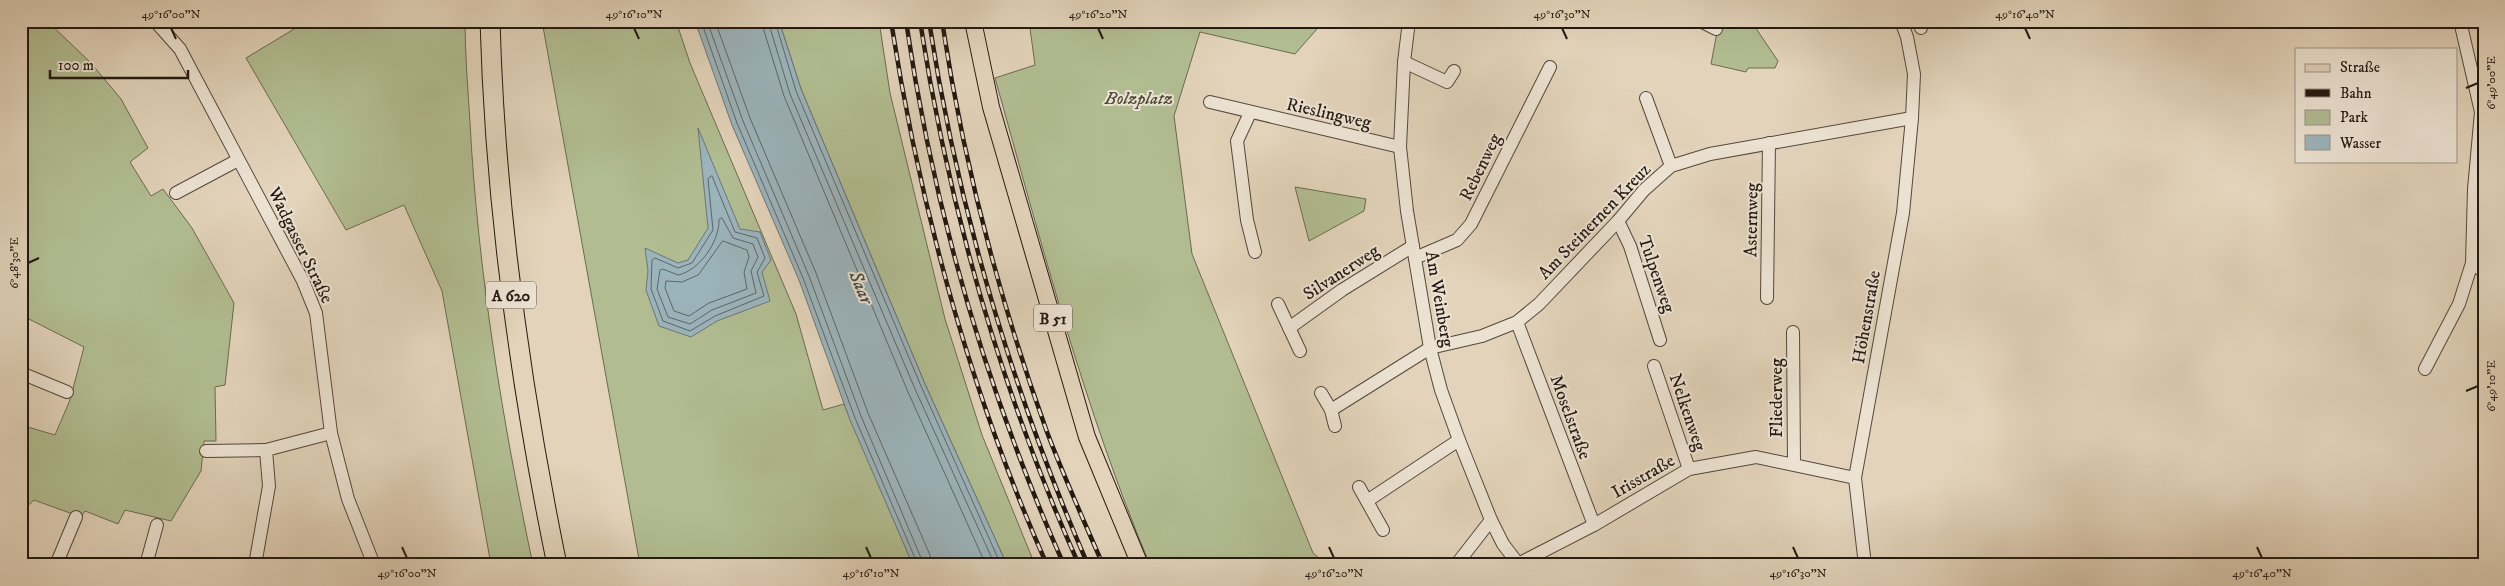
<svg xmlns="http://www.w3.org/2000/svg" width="2505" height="586" viewBox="0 0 2505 586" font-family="'IM FELL DW Pica',serif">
	<rect width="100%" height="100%" fill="#e2d3ba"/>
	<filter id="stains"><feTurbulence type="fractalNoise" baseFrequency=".004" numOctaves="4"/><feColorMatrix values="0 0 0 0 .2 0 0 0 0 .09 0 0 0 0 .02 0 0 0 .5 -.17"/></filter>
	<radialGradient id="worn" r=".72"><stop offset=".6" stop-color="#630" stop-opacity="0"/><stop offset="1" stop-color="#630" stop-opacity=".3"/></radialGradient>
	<g fill="#b1bd91" stroke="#6a6b51">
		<path d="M21 21H47L90 62 121 99 148 148 130 162 151 196 163 189 192 228 234 303 225 385 215 387 216 441H204L201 471 171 521 125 510 118 524 85 511 81 517 34 500 21 512V425L55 435 70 400 84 347 21 315Z"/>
		<path d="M303 21H465C465 55 468 89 470 123 478 272 502 419 533 565H491L442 291 404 205 346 230 246 58 304 23Z"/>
		<path d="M542 21H676L690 63 796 314 823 410 844 404 913 565H640Z"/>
		<path d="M779 21H879L890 93 945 319 982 435 1035 565H1007L925 384 801 89Z"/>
		<path d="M1029 21H1324L1295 54 1200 32 1174 116 1192 254 1313 553 1327 565H1150C1084 408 1041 242 995 78L1035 65Z"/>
		<path d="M1723 21H1751L1778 61 1775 68H1748L1746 72 1711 64 1717 32Z"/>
		<path d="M1295 187 1366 199 1364 211 1309 241Z"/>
	</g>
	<g fill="#9bb4bc" stroke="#6b7678">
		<path d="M695 21H779L801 89 925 384 1007 565H913L850 420 799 280 732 125Z"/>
		<path d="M698 128 740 229 760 232 771 260 762 272 770 301 717 321 691 337 659 326 646 290 648 271 645 248 678 263 688 260 708 228Z"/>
	</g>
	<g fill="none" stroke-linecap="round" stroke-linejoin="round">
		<g stroke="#5f6666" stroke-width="1">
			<path d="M701 21 737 123 803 278 855 418 918 565"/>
			<path d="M707 21 743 121 809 276 861 416 924 565"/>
			<path d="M715 21 750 118 816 273 868 413 930 555 931 565"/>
			<path d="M761 21 784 96 908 392 986 565"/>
			<path d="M768 21 790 94 915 389 995 565"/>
			<path d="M775 21 796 91 921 386 1001 565"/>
			<path d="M712 176 735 232 757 238 765 258 757 272 764 296 715 316 690 331 663 321 651 289 652 260 655 258 678 268 692 263 713 230 708 179Z"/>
			<path d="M722 218 733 238 753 244 758 257 751 271 756 293 712 310 690 324 668 317 657 289 660 270 663 269 678 275C699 271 720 241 719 220Z"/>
			<path d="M723 241 747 250 749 257 744 272 747 289 709 303 689 316 674 311 665 288 666 281 682 282 698 275Z"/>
		</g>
		<g stroke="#53483b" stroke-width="14">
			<g id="minor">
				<path d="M155 21 180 49 303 281 316 313 331 433 348 499 374 565"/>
				<path d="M1409 21 1404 62 1400 147 1407 211 1430 348 1441 390 1459 440 1491 520 1503 544 1519 565"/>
				<path d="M1700 21 1716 29"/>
				<path d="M1921 28 1922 21"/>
				<path d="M1404 62 1447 82 1454 71"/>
				<path d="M1646 98 1671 166"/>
				<path d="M1210 102 1400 147"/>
				<path d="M1250 113 1237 141 1247 220 1255 252"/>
				<path d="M176 193 238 160"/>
				<path d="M1618 221 1630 246 1660 340"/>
				<path d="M1415 258 1457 240 1471 224 1550 67"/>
				<path d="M2472 263 2484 272"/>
				<path d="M1767 298 1769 143"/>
				<path d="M1278 304 1300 351"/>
				<path d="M1517 322 1594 525"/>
				<path d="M1289 328 1342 290 1413 246"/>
				<path d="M1793 332 1794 463"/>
				<path d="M1654 366 1689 469"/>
				<path d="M2425 369 2459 304 2472 263 2474 189 2481 112 2460 21"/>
				<path d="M21 373 67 392"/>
				<path d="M1321 393 1331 410 1335 426"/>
				<path d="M1331 410 1430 348 1482 336 1517 322 1539 304 1618 221 1644 190 1671 166 1710 154 1912 118"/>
				<path d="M206 451 266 450"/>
				<path d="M1359 487 1383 530"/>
				<path d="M1367 501 1459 440"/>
				<path d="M1518 564 1594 525 1689 469 1756 457 1855 478"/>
				<path d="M56 565 76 517"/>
				<path d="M146 565 157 525"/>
				<path d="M255 565 269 486 266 450 331 433"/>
				<path d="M1456 565 1491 520"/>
				<path d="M1865 565 1855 478 1903 213 1912 118 1914 74 1907 37 1901 21"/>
			</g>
		</g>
		<g stroke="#231911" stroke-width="18">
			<path id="major" d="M973 21 991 107 1087 437 1140 565"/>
		</g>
		<g stroke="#231911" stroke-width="21">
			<path id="highway" d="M490 21C495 204 520 385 557 565"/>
		</g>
		<use href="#minor" stroke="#ece2d2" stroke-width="12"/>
		<use href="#major" stroke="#e2d3ba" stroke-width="16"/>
		<use href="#highway" stroke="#e2d3ba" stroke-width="19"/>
		<g stroke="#231911" stroke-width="4.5">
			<g id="rail">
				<path d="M891 21C920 208 970 392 1047 565"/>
				<path d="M906 21C933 208 987 392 1064 565"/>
				<path d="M920 21C949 209 1001 391 1079 565"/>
				<path d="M929 21C958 210 1012 390 1088 565"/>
				<path d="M942 21C963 161 999 299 1047 432 1064 477 1084 521 1103 565"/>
			</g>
		</g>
		<use href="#rail" stroke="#ece2d2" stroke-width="2.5" stroke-dasharray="8" stroke-linecap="butt"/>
	</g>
	<path fill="none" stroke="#231911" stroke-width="2" d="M171 28 176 39M634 28 639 39M1098 28 1103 39M1562 28 1567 39M2025 28 2030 39M2466 88 2478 83M28 263 39 258M2466 391 2478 386M402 547 407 558M866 547 871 558M1329 547 1334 558M1793 547 1798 558M2257 547 2262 558"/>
	<g text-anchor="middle" stroke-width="4" stroke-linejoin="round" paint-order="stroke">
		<g fill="#ece2d2" stroke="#5f554b" stroke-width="1">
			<rect x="486" y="281.5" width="50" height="27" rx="4"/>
			<rect x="1034" y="304.5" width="38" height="27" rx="4"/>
		</g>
		<g font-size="16" font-weight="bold" fill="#231911">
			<text x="511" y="301">A 620</text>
			<text x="1053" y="324">B 51</text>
		</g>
		<g font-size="18" font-style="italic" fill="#4e4a37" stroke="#ece2d2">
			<text x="1139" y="104">Bolzplatz</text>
		</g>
		<g font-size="18" fill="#231911" stroke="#ece2d2">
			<text transform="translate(1329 113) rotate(13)" y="6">Rieslingweg</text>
			<text transform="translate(1480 167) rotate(-64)" y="6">Rebenweg</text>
			<text transform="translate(1751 220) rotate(-89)" y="6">Asternweg</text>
			<text transform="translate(1594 221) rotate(-46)" y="6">Am Steinernen Kreuz</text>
			<text transform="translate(301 245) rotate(64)" y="6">Wadgasser Straße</text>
			<text transform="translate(1341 272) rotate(-33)" y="6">Silvanerweg</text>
			<text transform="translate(1657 274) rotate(71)" y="6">Tulpenweg</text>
			<text transform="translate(1440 299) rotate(80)" y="6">Am Weinberg</text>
			<text transform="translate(1866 317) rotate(-80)" y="6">Höhenstraße</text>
			<text transform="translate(1776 398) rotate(-90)" y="6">Fliederweg</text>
			<text transform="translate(1688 412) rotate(71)" y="6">Nelkenweg</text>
			<text transform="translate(1571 417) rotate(70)" y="6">Moselstraße</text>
			<text transform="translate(1643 476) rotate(-30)" y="6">Irisstraße</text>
		</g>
		<g font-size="19" font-style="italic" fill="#474844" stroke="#ece2d2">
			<text transform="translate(862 287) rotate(67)" y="7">Saar</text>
		</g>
	</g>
	<rect width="2505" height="586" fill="none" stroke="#e2d3ba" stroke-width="55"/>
	<rect x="2295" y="48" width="162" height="115" fill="#ece2d2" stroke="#9c9285"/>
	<rect x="2305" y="64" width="25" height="8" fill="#e2d3ba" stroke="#9c9285"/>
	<text x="2340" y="72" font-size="15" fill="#231911">Straße</text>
	<rect x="2305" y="89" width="25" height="8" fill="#231911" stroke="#9c9285"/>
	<text x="2340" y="98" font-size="15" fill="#231911">Bahn</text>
	<rect x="2305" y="110" width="25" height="15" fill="#b1bd91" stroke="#9c9285"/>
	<text x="2340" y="122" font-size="15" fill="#231911">Park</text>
	<rect x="2305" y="135" width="25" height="15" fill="#9bb4bc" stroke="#9c9285"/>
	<text x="2340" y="148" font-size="15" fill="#231911">Wasser</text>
	<path d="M50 70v8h138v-8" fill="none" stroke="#231911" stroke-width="2.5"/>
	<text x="58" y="70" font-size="15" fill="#231911" stroke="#ece2d2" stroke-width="4" paint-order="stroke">100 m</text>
	<rect x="28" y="28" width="2450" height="530" fill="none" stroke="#231911" stroke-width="2"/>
	<g font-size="12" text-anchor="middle" fill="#231911">
		<text x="171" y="18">49°16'00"N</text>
		<text x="634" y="18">49°16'10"N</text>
		<text x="1098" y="18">49°16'20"N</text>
		<text x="1562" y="18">49°16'30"N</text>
		<text x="2025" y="18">49°16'40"N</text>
		<text transform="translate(2491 83) rotate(-90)" y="4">6°49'00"E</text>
		<text transform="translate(14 263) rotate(-90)" y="4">6°48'30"E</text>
		<text transform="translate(2491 386) rotate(-90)" y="4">6°49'10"E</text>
		<text x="407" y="577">49°16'00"N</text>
		<text x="871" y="577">49°16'10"N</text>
		<text x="1334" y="577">49°16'20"N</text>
		<text x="1798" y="577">49°16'30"N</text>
		<text x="2262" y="577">49°16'40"N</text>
	</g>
	<rect width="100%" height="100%" filter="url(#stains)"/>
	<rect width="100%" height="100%" fill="url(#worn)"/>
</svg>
